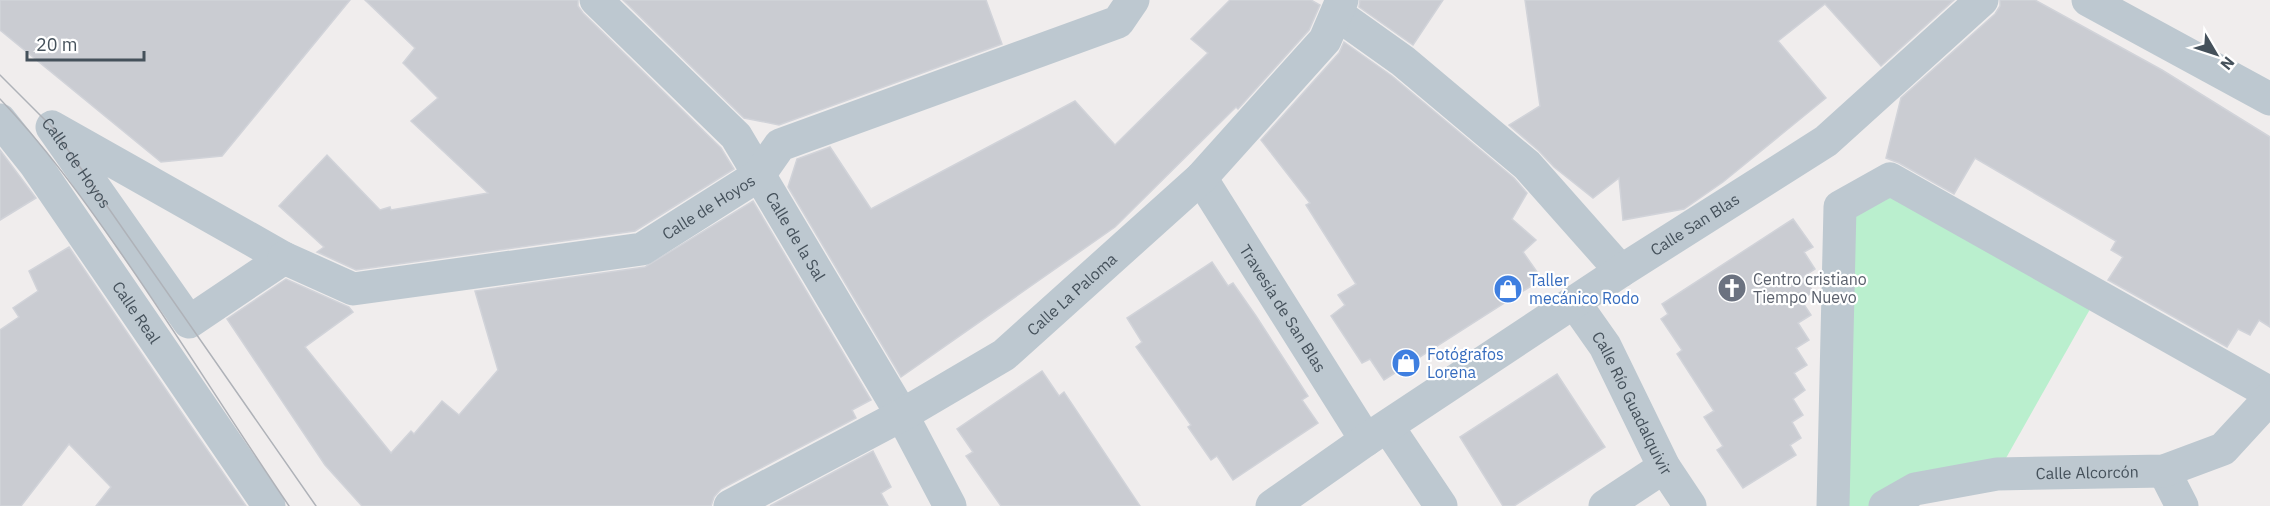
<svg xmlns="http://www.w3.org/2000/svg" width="2270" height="506" viewBox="0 0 2270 506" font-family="'IBM Plex Sans',sans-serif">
	<rect width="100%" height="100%" fill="#f0eded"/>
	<path fill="#baefce" d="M1890 179 2098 295 1997 474 1885 506H1833L1840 207Z"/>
	<g fill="#caccd2" stroke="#d1d3d9" stroke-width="1.5">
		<path d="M0 0H350L222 156 161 162 0 30Z"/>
		<path d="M365 0H578V6L583 13 721 148 734 169 635 231 356 270 317 252 324 247 279 206 327 155 380 210 390 207 391 210 488 193 411 121 438 98 403 63 415 48Z"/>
		<path d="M623 0H986L1002 44 779 125 744 118Z"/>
		<path d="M1230 0H1311L1320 5 1309 30 1238 109 1236 107 1115 227 901 377 788 187 797 159 830 147 871 209 1075 101 1115 145 1208 53 1191 39Z"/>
		<path d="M1360 0H1443L1413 45 1359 7Z"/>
		<path d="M1525 0H1954L1881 66 1825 4 1778 41 1826 98 1723 182 1684 209 1623 220 1619 178 1593 198 1554 167 1539 151 1509 125 1540 106Z"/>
		<path d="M2000 0H2035L2162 70 2270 137V327L2259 320 2250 335 2238 329 2227 347 2108 280 2123 257 2111 250 2116 241 1975 158 1954 194 1899 163 1886 158 1901 98 1995 14 2000 6Z"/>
		<path d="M1344 42 1392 76 1514 178 1527 193 1512 219 1536 240 1523 252 1542 279 1384 380 1370 359 1362 363 1331 316 1345 305 1338 295 1356 284 1306 205 1310 203 1261 140 1339 53Z"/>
		<path d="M0 150 36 198 0 220Z"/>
		<path d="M753 201 871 400 852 410 856 418 721 489 714 497 711 506H362L325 465 227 319 286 279 349 307 353 312 305 347 391 453 411 431 414 434 442 401 459 415 498 370 475 291 645 267Z"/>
		<path d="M1793 219 1813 247 1804 252 1815 269 1804 276 1813 292 1801 300 1811 315 1798 323 1809 340 1796 348 1807 365 1794 373 1805 390 1793 399 1803 415 1792 422 1801 438 1790 445 1796 455 1743 488 1717 450 1723 446 1704 417 1714 411 1677 354 1682 350 1661 319 1668 314 1662 304Z"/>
		<path d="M69 247 190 425 246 506H96L111 487 69 444 21 506H0V330L19 317 13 308 38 291 29 271Z"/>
		<path d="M1212 262 1228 286 1233 283 1256 316 1308 396 1302 400 1318 423 1233 480 1217 456 1211 460 1188 427 1191 425 1136 347 1142 342 1127 318Z"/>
		<path d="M1042 371 1059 396 1064 392 1140 506H1001L966 456 973 452 957 429Z"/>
		<path d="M1557 374 1605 447 1514 506H1503L1460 437Z"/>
		<path d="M873 451 891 487 881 493 888 506H770Z"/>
	</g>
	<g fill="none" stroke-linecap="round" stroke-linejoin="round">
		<g stroke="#bdc8d0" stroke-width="33">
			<path id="s1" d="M596 0 736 136 902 415 950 506"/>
			<path d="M2088 0 2270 99"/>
			<path d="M1337 14 1403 61 1527 165 1621 271"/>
			<path id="s2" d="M0 120 35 164 269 506"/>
			<path d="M52 127 284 258 189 322Z"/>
			<path id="s3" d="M1201 178 1366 440"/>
			<path id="s4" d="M284 258 353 289 642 249 759 175 780 145 1118 22 1133 0"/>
			<path id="s5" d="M1574 302 1605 346 1664 467 1690 506"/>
			<path d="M1388 427 1441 506"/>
			<path d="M2164 471 2182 506"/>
			<path id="s6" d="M730 506 902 415 1004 355 1201 178 1325 40 1342 0"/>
			<path id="s7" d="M1272 506 1366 440 1621 271 1826 141 1982 0"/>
			<path d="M1605 506 1664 467"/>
			<path d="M1833 506 1840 207 1890 179 2270 393"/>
			<path id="s8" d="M1885 506 1915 489 1997 474 2164 471 2223 449 2270 398"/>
		</g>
		<g stroke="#afb2b8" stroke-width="1.5">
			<path id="s9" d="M0 75 52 127 316 506"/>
			<path d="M0 99C44 145 81 196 118 249 177 333 231 421 289 506"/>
		</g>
	</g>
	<defs>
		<g id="church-disc" transform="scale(1.5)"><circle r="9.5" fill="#6b7280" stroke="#fff"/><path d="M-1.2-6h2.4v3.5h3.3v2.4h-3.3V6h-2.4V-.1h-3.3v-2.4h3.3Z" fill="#fff"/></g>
		<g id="shop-disc" transform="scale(1.5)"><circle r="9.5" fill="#3f7fe0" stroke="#fff"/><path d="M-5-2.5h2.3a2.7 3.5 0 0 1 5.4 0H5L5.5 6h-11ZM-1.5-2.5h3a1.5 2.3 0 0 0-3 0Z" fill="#fff"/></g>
	</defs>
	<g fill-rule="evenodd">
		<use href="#church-disc" x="1732" y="288"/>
		<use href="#shop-disc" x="1508" y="289"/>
		<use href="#shop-disc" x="1406" y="363"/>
	</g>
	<g text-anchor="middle" stroke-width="4.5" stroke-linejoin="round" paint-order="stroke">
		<g font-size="16" fill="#45515b" stroke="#fff">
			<text dy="6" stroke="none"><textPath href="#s9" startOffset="117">Calle de Hoyos</textPath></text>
			<text dy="6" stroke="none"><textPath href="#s4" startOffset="446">Calle de Hoyos</textPath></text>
			<text dy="6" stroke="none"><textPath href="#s7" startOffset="508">Calle San Blas</textPath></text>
			<text dy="6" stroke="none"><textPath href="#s1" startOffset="312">Calle de la Sal</textPath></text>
			<text dy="6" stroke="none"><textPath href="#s6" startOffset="404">Calle La Paloma</textPath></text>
			<text dy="6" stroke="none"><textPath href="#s3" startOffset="154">Travesía de San Blas</textPath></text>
			<text dy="6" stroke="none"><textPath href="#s2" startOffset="236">Calle Real</textPath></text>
			<text dy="6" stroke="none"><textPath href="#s5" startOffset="117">Calle Río Guadalquivir</textPath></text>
			<text dy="6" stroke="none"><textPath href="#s8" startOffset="208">Calle Alcorcón</textPath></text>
		</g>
		<g font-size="16" fill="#5b616d" stroke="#fff" text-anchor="start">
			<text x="1753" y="285">Centro cristiano<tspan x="1753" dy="18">Tiempo Nuevo</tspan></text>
		</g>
		<g font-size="16" fill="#366cbe" stroke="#fff" text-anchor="start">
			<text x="1529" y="286">Taller<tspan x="1529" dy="18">mecánico Rodo</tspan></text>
			<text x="1427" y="360">Fotógrafos<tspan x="1427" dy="18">Lorena</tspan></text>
		</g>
	</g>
	<g transform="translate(2216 54) rotate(129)" stroke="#ffffff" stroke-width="4.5" paint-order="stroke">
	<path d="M0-4.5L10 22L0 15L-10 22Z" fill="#45515b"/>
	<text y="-9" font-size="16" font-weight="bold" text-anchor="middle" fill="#45515b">N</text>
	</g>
	<path d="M27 51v9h117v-9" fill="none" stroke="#45515b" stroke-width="3"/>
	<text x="36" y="51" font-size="18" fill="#45515b" stroke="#ffffff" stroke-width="4.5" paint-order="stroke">20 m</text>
</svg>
